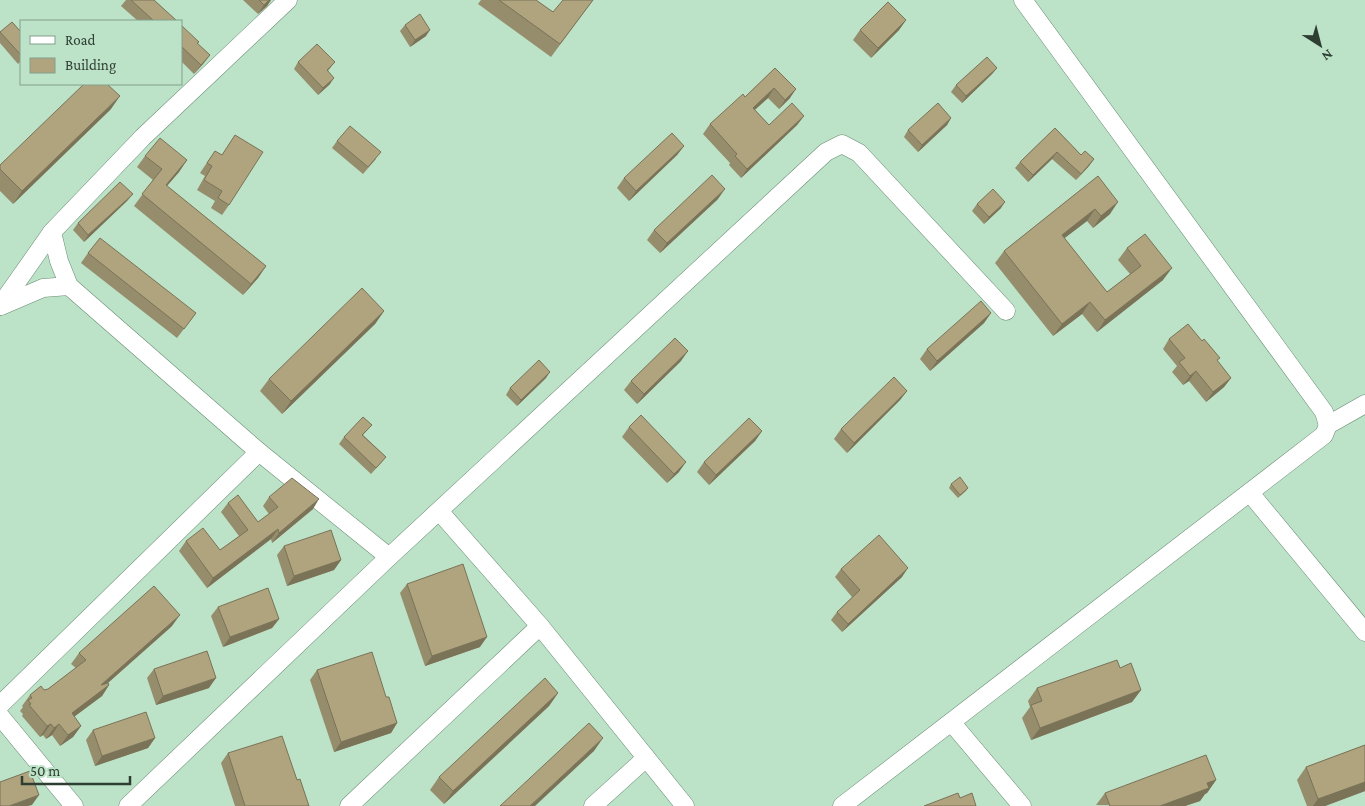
<svg xmlns="http://www.w3.org/2000/svg" width="1365" height="806" viewBox="0 0 1365 806" font-family="'Crimson Pro',serif">
	<rect width="100%" height="100%" fill="#bce2c7"/>
	<g fill="none" stroke-linecap="round" stroke-linejoin="round">
		<g stroke="#698d74" stroke-width="19">
			<g id="minor">
				<path d="M1023 0 1324 412 1328 425"/>
				<path d="M0 306 52 232"/>
				<path d="M1 306 43 288 69 286"/>
				<path d="M259 452 389 557"/>
				<path d="M1250 493 1365 632"/>
				<path d="M440 512 540 626 685 806"/>
				<path d="M0 705 259 452 69 286 59 261 52 232 143 137 288 0"/>
				<path d="M0 716 74 806"/>
				<path d="M952 723 1022 806"/>
				<path d="M128 806 389 557 826 152 842 144 859 153 1006 311"/>
				<path d="M349 806 540 626"/>
				<path d="M593 806 646 758"/>
				<path d="M842 806 1324 435 1328 425 1365 404"/>
			</g>
		</g>
		<use href="#minor" stroke="#fff" stroke-width="18"/>
	</g>
	<g fill="#968d6c">
		<path d="M126 0H154L177 21H138L121 6Z"/>
		<path d="M243 0H271L267 6 258 14Z"/>
		<path d="M481 0H536L553 12 593 0 551 57 478 4Z"/>
		<path d="M906 20 899 30 871 58 853 40 860 30Z"/>
		<path d="M12 22 21 32V61L18 64 0 43V33Z"/>
		<path d="M181 25 197 43 210 55 203 64 194 74 181 61Z"/>
		<path d="M405 25 426 36 410 47 400 31Z"/>
		<path d="M298 62H335L328 71 330 84 318 95 294 69Z"/>
		<path d="M775 68 790 98 779 109 768 98 755 110 769 125 804 116 797 125 741 178 729 165 730 163 703 134 710 124 745 97Z"/>
		<path d="M997 68 992 74 962 103 951 92 956 85Z"/>
		<path d="M111 109 13 204 0 191V165Z"/>
		<path d="M951 118 947 125 918 152 904 137 908 130Z"/>
		<path d="M1055 128 1081 155 1094 159 1089 166 1076 180 1052 159 1028 182 1015 168 1020 162Z"/>
		<path d="M235 135 229 205 222 215 211 208 215 201 197 190 205 176 200 173 208 161 215 151 222 155Z"/>
		<path d="M337 141 376 159 363 174 332 148Z"/>
		<path d="M684 146 677 155 629 201 617 188 624 178Z"/>
		<path d="M145 156 187 160 179 172 167 186 266 266 258 278 243 295 134 206 153 180 137 167Z"/>
		<path d="M1098 176 1110 214 1093 228 1087 221 1064 238 1107 292 1130 274 1118 260 1127 248 1163 280 1097 332 1082 314 1053 336 995 263 1004 251Z"/>
		<path d="M718 199 660 253 647 240 654 230Z"/>
		<path d="M128 200 84 242 73 230 78 223Z"/>
		<path d="M977 204 1001 208 984 224 972 211Z"/>
		<path d="M88 253 196 313 177 338 81 263Z"/>
		<path d="M384 311 375 324 282 414 260 391 269 379Z"/>
		<path d="M991 313 984 323 930 371 920 359 927 349Z"/>
		<path d="M1169 339 1217 361 1231 378 1224 387 1206 402 1189 381 1183 385 1172 372 1177 366 1163 349Z"/>
		<path d="M681 361 637 404 624 390 631 381Z"/>
		<path d="M546 378 517 406 506 395 510 388Z"/>
		<path d="M907 391 900 400 847 453 834 439 841 429Z"/>
		<path d="M372 425 363 435 386 457 381 463 371 474 339 444 344 437Z"/>
		<path d="M629 427 679 472 667 483 622 437Z"/>
		<path d="M762 431 755 441 709 485 697 472 704 462Z"/>
		<path d="M951 484 968 488 966 491 958 498 949 488Z"/>
		<path d="M269 497 313 509 272 543 271 539 207 588 179 551 186 541 220 550 239 536 221 512 228 503 258 522 269 514 263 506Z"/>
		<path d="M284 546 341 560 334 570 287 586 277 555Z"/>
		<path d="M841 569 902 577 842 632 831 620 837 612 852 597 835 577Z"/>
		<path d="M407 584 480 647 425 666 400 593Z"/>
		<path d="M218 607 279 619 272 628 223 647 211 616Z"/>
		<path d="M172 626 108 683 109 685 102 696 74 717 81 726 73 737 60 746 52 735 46 739 43 735 40 737 22 716 23 714 20 711 23 707 22 706 30 695 44 690 48 689 76 668 71 664 79 653Z"/>
		<path d="M1120 668 1141 690 1132 702 1031 740 1022 718 1030 707 1028 701 1037 688Z"/>
		<path d="M154 669 209 688 156 705 147 678Z"/>
		<path d="M317 670 386 697 397 723 391 733 334 752 310 680Z"/>
		<path d="M558 693 549 706 444 804 430 790 439 777Z"/>
		<path d="M93 730 155 738 148 748 95 766 86 740Z"/>
		<path d="M1365 745V791L1325 806H1307L1297 780 1306 767Z"/>
		<path d="M228 753 297 780 309 806H235L221 763Z"/>
		<path d="M1216 780 1207 793 1205 794 1200 801 1185 806 1096 805 1105 793Z"/>
	</g>
	<g fill="#7a7358">
		<path d="M269 0H271L267 6 258 14 264 5Z"/>
		<path d="M906 20 899 30 871 58 878 48Z"/>
		<path d="M430 30 426 36 410 47 415 40Z"/>
		<path d="M210 55 203 64 194 74 201 65Z"/>
		<path d="M997 68 992 74 962 103 966 96Z"/>
		<path d="M334 78 330 84 318 95 323 88Z"/>
		<path d="M774 88 768 98 746 117 753 108Z"/>
		<path d="M796 89 790 98 779 109 785 100Z"/>
		<path d="M120 96 111 109 13 204 22 191Z"/>
		<path d="M804 116 797 125 741 178 747 169Z"/>
		<path d="M951 118 947 125 918 152 922 145Z"/>
		<path d="M684 146 677 155 629 201 636 191Z"/>
		<path d="M1057 152 1052 159 1028 182 1033 175Z"/>
		<path d="M1094 159 1089 166 1076 180 1081 174Z"/>
		<path d="M187 160 179 172 158 196 166 185Z"/>
		<path d="M725 189 718 199 660 253 667 243Z"/>
		<path d="M133 194 128 200 84 242 88 235Z"/>
		<path d="M1005 202 1001 208 984 224 989 217Z"/>
		<path d="M1118 202 1110 214 1093 228 1101 216Z"/>
		<path d="M1095 209 1087 221 1053 247 1062 235Z"/>
		<path d="M266 266 258 278 243 295 251 284Z"/>
		<path d="M1172 268 1163 280 1097 332 1105 320Z"/>
		<path d="M1090 302 1082 314 1053 336 1062 324Z"/>
		<path d="M384 311 375 324 282 414 291 401Z"/>
		<path d="M991 313 984 323 930 371 937 361Z"/>
		<path d="M688 351 681 361 637 404 644 394Z"/>
		<path d="M1196 371 1189 381 1183 385 1190 376Z"/>
		<path d="M550 372 546 378 517 406 521 400Z"/>
		<path d="M1231 378 1224 387 1206 402 1213 392Z"/>
		<path d="M907 391 900 400 847 453 854 443Z"/>
		<path d="M762 431 755 441 709 485 716 475Z"/>
		<path d="M686 462 679 472 667 483 674 474Z"/>
		<path d="M319 499 313 509 272 543 279 533Z"/>
		<path d="M278 529 271 539 207 588 213 578Z"/>
		<path d="M341 560 334 570 287 586 294 576Z"/>
		<path d="M908 568 902 577 842 632 848 624Z"/>
		<path d="M180 615 172 626 93 696 101 685Z"/>
		<path d="M279 619 272 628 223 647 230 637Z"/>
		<path d="M487 637 480 647 425 666 432 656Z"/>
		<path d="M216 678 209 688 156 705 163 696Z"/>
		<path d="M109 685 102 696 64 724 72 713Z"/>
		<path d="M1141 690 1132 702 1031 740 1040 728Z"/>
		<path d="M558 693 549 706 444 804 453 791Z"/>
		<path d="M397 723 391 733 334 752 341 742Z"/>
		<path d="M51 724 43 735 40 737 47 726Z"/>
		<path d="M59 724 52 735 46 739 54 728Z"/>
		<path d="M81 726 73 737 60 746 68 735Z"/>
		<path d="M155 738 148 748 95 766 102 756Z"/>
		<path d="M603 738 594 751 535 806H530Z"/>
		<path d="M1216 780 1207 793 1205 794 1200 801 1185 806H1160L1207 783Z"/>
		<path d="M1365 782V791L1325 806H1313L1318 799Z"/>
		<path d="M39 795 32 805 28 806H9Z"/>
	</g>
	<g fill="#afa47e" stroke="#7a7358">
		<path d="M131 0H154L177 21H154Z"/>
		<path d="M259 0H269L264 5Z"/>
		<path d="M499 0H536L553 12 563 0H593L560 44Z"/>
		<path d="M888 2 906 20 878 48 860 30Z"/>
		<path d="M420 14 430 30 415 40 405 25Z"/>
		<path d="M12 22 21 32V55L0 32Z"/>
		<path d="M181 25 199 42 197 43 210 55 201 65 181 46Z"/>
		<path d="M317 44 335 62 327 70 334 78 323 88 298 62Z"/>
		<path d="M987 57 997 68 966 96 956 85Z"/>
		<path d="M775 68 796 89 785 100 774 88 753 108 769 125 792 103 804 116 747 169 735 156 737 154 710 124 743 94 745 97Z"/>
		<path d="M84 84H107L120 96 22 191 0 169V165Z"/>
		<path d="M938 103 951 118 922 145 908 130Z"/>
		<path d="M350 126 381 152 368 167 337 141Z"/>
		<path d="M1055 128 1081 155 1085 151 1094 159 1081 174 1057 152 1033 175 1020 162Z"/>
		<path d="M672 133 684 146 636 191 624 178Z"/>
		<path d="M235 135 263 152 229 205 218 198 222 191 204 180 212 166 207 163 215 151 222 155Z"/>
		<path d="M160 138 187 160 166 185 266 266 251 284 142 194 162 169 145 156Z"/>
		<path d="M712 175 725 189 667 243 654 230Z"/>
		<path d="M1098 176 1118 202 1101 216 1095 209 1062 235 1107 292 1141 266 1127 248 1145 234 1172 268 1105 320 1090 302 1062 324 1004 251Z"/>
		<path d="M120 182 133 194 88 235 78 223Z"/>
		<path d="M993 189 1005 202 989 217 977 204Z"/>
		<path d="M100 238 196 313 184 329 88 253Z"/>
		<path d="M362 288 384 311 291 401 269 379Z"/>
		<path d="M981 301 991 313 937 361 927 349Z"/>
		<path d="M1188 324 1202 341 1204 339 1220 358 1217 360 1231 378 1213 392 1196 371 1190 376 1179 362 1185 358 1169 339Z"/>
		<path d="M675 338 688 351 644 394 631 381Z"/>
		<path d="M539 360 550 372 521 400 510 388Z"/>
		<path d="M894 377 907 391 854 443 841 429Z"/>
		<path d="M641 415 686 462 674 474 629 427Z"/>
		<path d="M363 417 372 425 362 435 386 457 376 468 344 437Z"/>
		<path d="M749 418 762 431 716 475 704 462Z"/>
		<path d="M960 477 968 488 960 495 951 484Z"/>
		<path d="M292 478 319 499 279 533 278 529 213 578 186 541 203 528 220 550 248 530 228 503 238 495 258 522 278 507 269 497Z"/>
		<path d="M331 530 341 560 294 576 284 546Z"/>
		<path d="M879 535 908 568 848 624 837 612 860 590 841 569Z"/>
		<path d="M463 564 487 637 432 656 407 584Z"/>
		<path d="M154 586 180 615 101 685 108 683 109 685 72 713 81 726 68 735 59 724 54 728 51 724 47 726 29 705 31 704 28 700 32 698 30 695 41 686 44 690 48 689 86 660 79 653Z"/>
		<path d="M268 588 279 619 230 637 218 607Z"/>
		<path d="M207 651 216 678 163 696 154 669Z"/>
		<path d="M372 652 386 697H389L397 723 341 742 317 670Z"/>
		<path d="M1117 660 1120 668 1131 663 1141 690 1040 728 1031 705 1042 701 1037 688Z"/>
		<path d="M545 678 558 693 453 791 439 777Z"/>
		<path d="M146 712 155 738 102 756 93 730Z"/>
		<path d="M589 723 603 738 530 806H500Z"/>
		<path d="M282 736 297 780 300 779 309 806H245L228 753Z"/>
		<path d="M1365 745V782L1318 799 1306 767Z"/>
		<path d="M1206 755 1216 780 1207 783 1209 788 1160 806H1110L1105 793Z"/>
		<path d="M30 771 39 795 9 806H0V782Z"/>
		<path d="M958 793 960 798 972 793 976 806H924Z"/>
	</g>
	<rect x="20" y="20" width="162" height="65" fill="#bce2c7" stroke="#83a08c"/>
	<rect x="30" y="36" width="25" height="8" fill="#ffffff" stroke="#83a08c"/>
	<text x="65" y="45" font-size="15" fill="#2e3e33">Road</text>
	<rect x="30" y="58" width="25" height="15" fill="#afa47e" stroke="#83a08c"/>
	<text x="65" y="70" font-size="15" fill="#2e3e33">Building</text>
	<g transform="translate(1320 45) rotate(144)" stroke="#bce2c7" stroke-width="4" paint-order="stroke">
	<path d="M0-4L9 19L0 12L-9 19Z" fill="#2e3e33"/>
	<text y="-8" font-size="14" font-weight="bold" text-anchor="middle" fill="#2e3e33">N</text>
	</g>
	<path d="M22 776v8h108v-8" fill="none" stroke="#2e3e33" stroke-width="2.5"/>
	<text x="30" y="776" font-size="15" fill="#2e3e33" stroke="#bce2c7" stroke-width="4" paint-order="stroke">50 m</text>
</svg>
